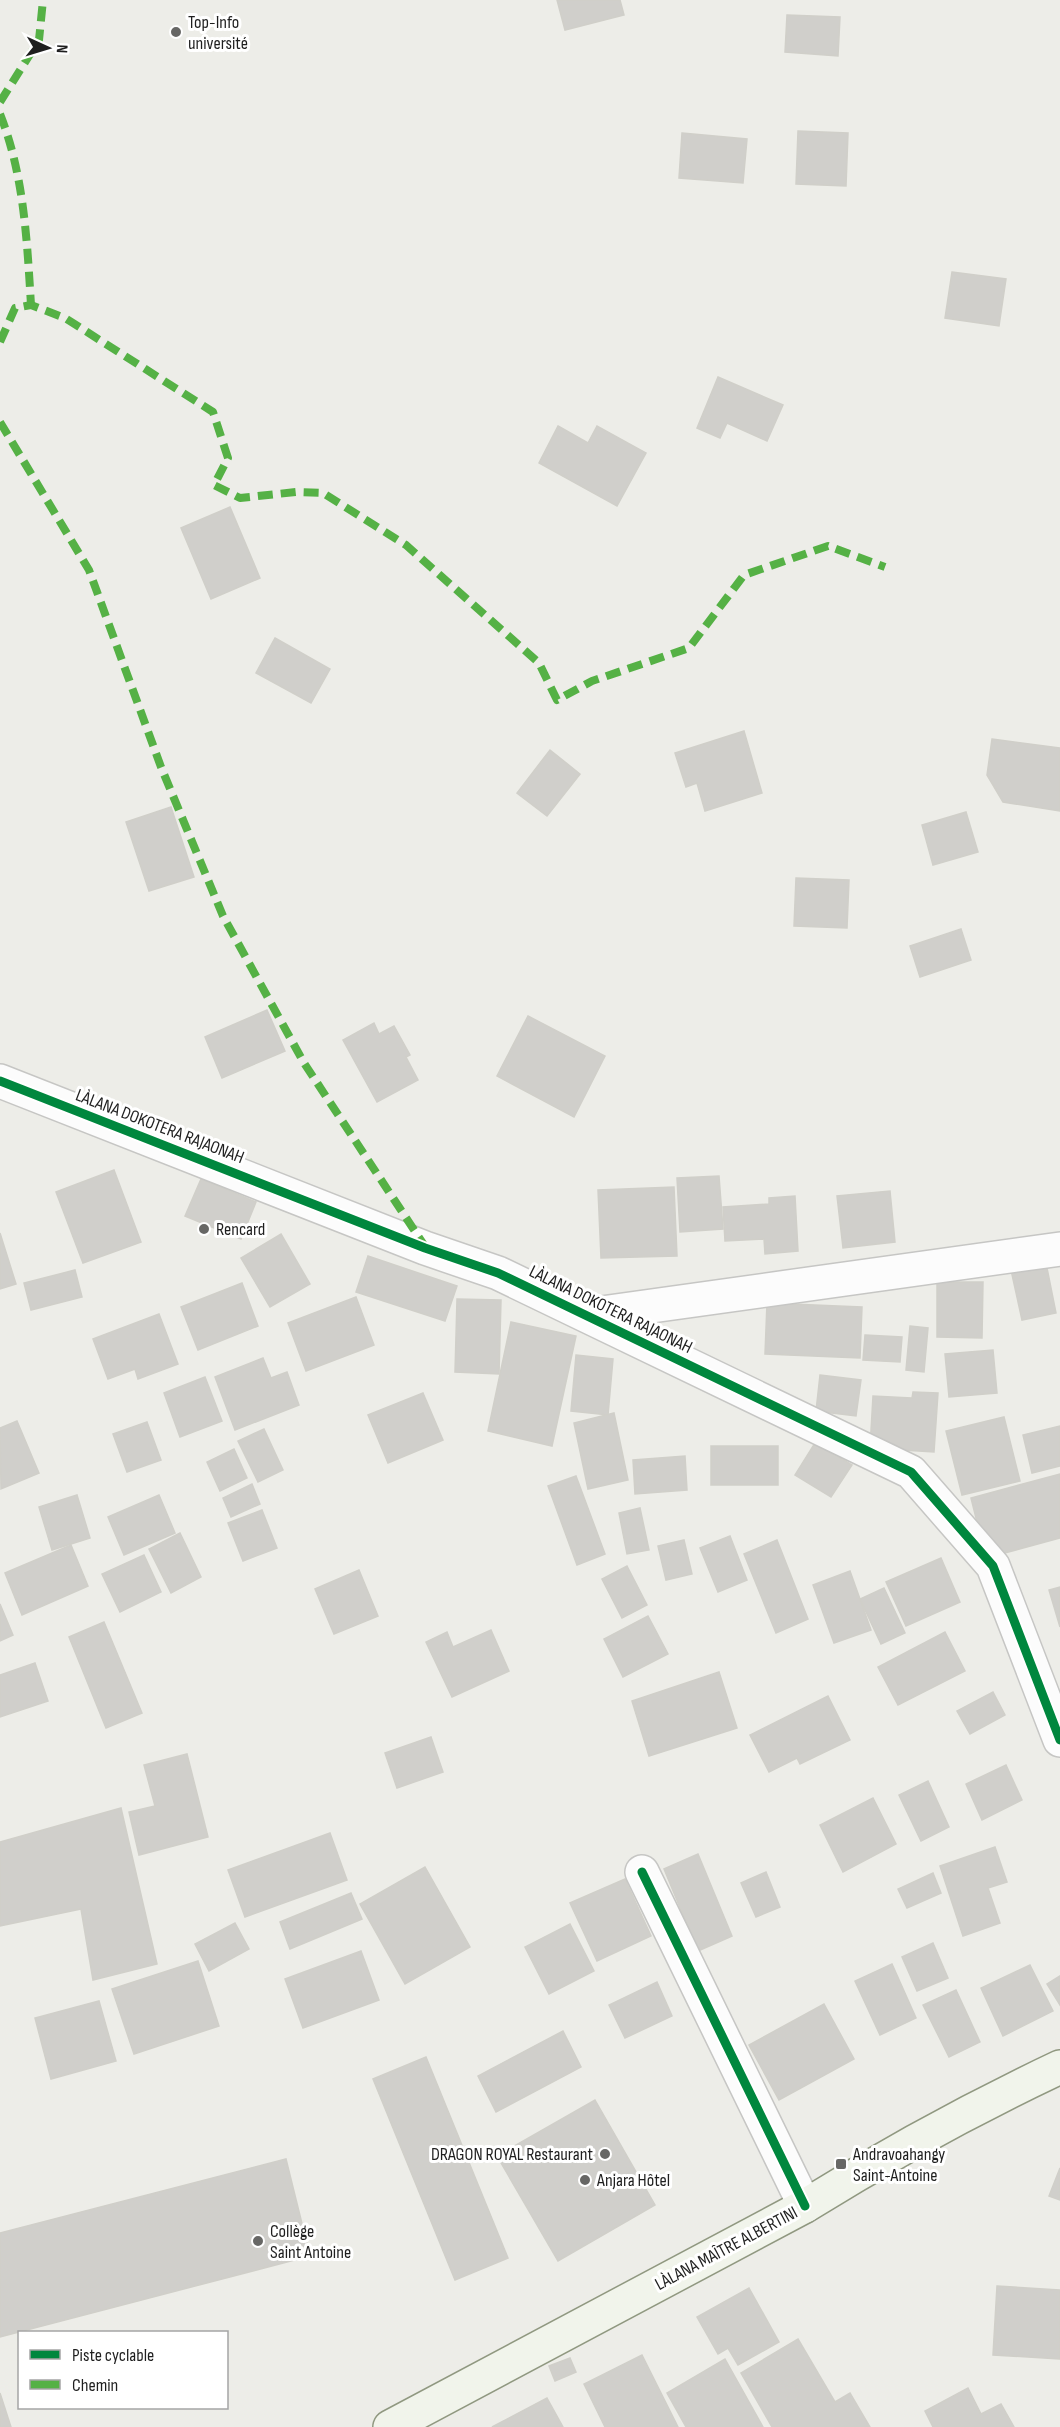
<svg xmlns="http://www.w3.org/2000/svg" width="1060" height="2427" viewBox="0 0 1060 2427" font-family="'Sofia Sans Condensed',sans-serif">
	<rect width="100%" height="100%" fill="#edede8"/>
	<g fill="#d0cfcb" stroke="#d0cfc9" stroke-width="1.5">
		<path d="M557 0H620L624 15 565 30Z"/>
		<path d="M787 15 840 17 838 56 785 52Z"/>
		<path d="M798 131 848 133 846 186 796 184Z"/>
		<path d="M682 133 747 139 743 183 679 178Z"/>
		<path d="M952 272 1006 279 999 326 945 318Z"/>
		<path d="M718 377 783 405 767 441 727 423 720 438 697 428Z"/>
		<path d="M558 426 588 443 597 426 646 453 617 506 539 463Z"/>
		<path d="M230 507 260 578 211 599 181 528Z"/>
		<path d="M275 638 330 669 311 703 256 673Z"/>
		<path d="M744 731 762 793 705 811 697 783 686 787 675 753Z"/>
		<path d="M992 739 1060 748V811L1003 802 987 775Z"/>
		<path d="M550 750 580 774 547 816 517 793Z"/>
		<path d="M171 807 194 877 149 891 126 822Z"/>
		<path d="M966 812 978 852 933 865 922 825Z"/>
		<path d="M796 878 849 880 847 928 794 926Z"/>
		<path d="M961 929 971 960 920 977 910 946Z"/>
		<path d="M267 1010 285 1051 222 1078 205 1037Z"/>
		<path d="M528 1016 605 1056 574 1117 497 1076Z"/>
		<path d="M374 1023 379 1034 394 1026 410 1055 406 1057 418 1080 377 1102 343 1040Z"/>
		<path d="M114 1170 141 1242 83 1263 56 1192Z"/>
		<path d="M719 1176 723 1229 680 1232 677 1178Z"/>
		<path d="M201 1179 256 1202 241 1239 185 1216Z"/>
		<path d="M674 1187 677 1256 601 1258 598 1190Z"/>
		<path d="M890 1191 895 1242 843 1248 837 1196Z"/>
		<path d="M795 1196 798 1251 765 1254 764 1239 725 1241 723 1207 769 1204V1198Z"/>
		<path d="M0 1233 16 1284 0 1289Z"/>
		<path d="M281 1234 310 1284 270 1307 241 1258Z"/>
		<path d="M368 1256 457 1286 445 1321 356 1292Z"/>
		<path d="M1046 1263 1056 1313 1022 1320 1011 1270Z"/>
		<path d="M75 1270 82 1297 31 1310 24 1283Z"/>
		<path d="M937 1282H983L982 1338 937 1337Z"/>
		<path d="M242 1283 258 1326 198 1350 181 1307Z"/>
		<path d="M356 1297 374 1345 306 1371 288 1323Z"/>
		<path d="M457 1299 501 1300 499 1374 455 1372Z"/>
		<path d="M767 1303 862 1307 860 1358 765 1354Z"/>
		<path d="M159 1314 178 1364 138 1379 135 1369 108 1379 93 1339Z"/>
		<path d="M511 1322 576 1336 552 1446 488 1431Z"/>
		<path d="M910 1326 928 1328 924 1372 906 1370Z"/>
		<path d="M865 1335 902 1337 900 1362 863 1360Z"/>
		<path d="M993 1350 997 1393 949 1397 945 1354Z"/>
		<path d="M576 1355 613 1359 608 1415 571 1411Z"/>
		<path d="M263 1358 271 1378 287 1372 299 1405 235 1430 215 1377Z"/>
		<path d="M820 1375 861 1380 856 1416 816 1411Z"/>
		<path d="M205 1377 222 1421 180 1437 164 1393Z"/>
		<path d="M913 1392 938 1393 934 1452 870 1448 873 1396 912 1398Z"/>
		<path d="M423 1393 443 1440 388 1463 368 1415Z"/>
		<path d="M614 1413 628 1480 588 1489 574 1423Z"/>
		<path d="M1004 1417 1020 1481 962 1495 946 1431Z"/>
		<path d="M17 1421 39 1473 1 1489 0 1428Z"/>
		<path d="M147 1422 161 1460 127 1472 113 1434Z"/>
		<path d="M1060 1426V1466L1032 1473 1023 1435Z"/>
		<path d="M264 1429 283 1470 258 1482 238 1441Z"/>
		<path d="M815 1443 852 1465 831 1497 795 1475Z"/>
		<rect x="711" y="1446" width="67" height="39"/>
		<path d="M234 1449 247 1478 220 1491 207 1462Z"/>
		<path d="M685 1456 687 1490 635 1494 633 1460Z"/>
		<path d="M1060 1474V1538L986 1558 971 1498Z"/>
		<path d="M576 1476 605 1554 577 1565 548 1486Z"/>
		<path d="M252 1484 260 1504 231 1517 223 1498Z"/>
		<path d="M77 1495 90 1538 52 1550 39 1507Z"/>
		<path d="M159 1495 175 1533 124 1555 108 1517Z"/>
		<path d="M640 1508 649 1550 627 1554 619 1513Z"/>
		<path d="M262 1510 277 1548 243 1561 228 1523Z"/>
		<path d="M180 1533 201 1577 171 1593 149 1549Z"/>
		<path d="M730 1536 747 1580 718 1592 700 1548Z"/>
		<path d="M684 1540 692 1574 666 1580 658 1546Z"/>
		<path d="M777 1540 808 1619 776 1633 744 1554Z"/>
		<path d="M71 1545 88 1586 22 1615 5 1573Z"/>
		<path d="M144 1555 161 1592 120 1612 102 1574Z"/>
		<path d="M941 1558 960 1602 906 1626 886 1582Z"/>
		<path d="M627 1566 647 1605 622 1618 602 1579Z"/>
		<path d="M359 1570 378 1616 334 1634 315 1589Z"/>
		<path d="M850 1571 871 1630 834 1643 813 1585Z"/>
		<path d="M1060 1587V1627L1049 1590Z"/>
		<path d="M884 1588 905 1633 881 1644 860 1599Z"/>
		<path d="M0 1604 13 1635 0 1641Z"/>
		<path d="M648 1616 668 1654 623 1677 604 1639Z"/>
		<path d="M104 1622 142 1713 106 1728 69 1637Z"/>
		<path d="M491 1630 509 1671 452 1697 426 1642 447 1632 453 1647Z"/>
		<path d="M945 1632 965 1671 898 1705 878 1667Z"/>
		<path d="M35 1663 48 1701 0 1717V1675Z"/>
		<path d="M719 1672 737 1728 649 1756 632 1701Z"/>
		<path d="M993 1692 1005 1715 970 1734 957 1711Z"/>
		<path d="M828 1696 850 1740 800 1764 797 1758 769 1772 750 1735Z"/>
		<path d="M431 1737 443 1772 397 1788 385 1753Z"/>
		<path d="M187 1754 208 1837 139 1855 129 1812 155 1806 144 1765Z"/>
		<path d="M1006 1765 1022 1800 982 1820 966 1784Z"/>
		<path d="M928 1781 949 1827 921 1841 899 1795Z"/>
		<path d="M873 1798 896 1844 843 1872 820 1825Z"/>
		<path d="M121 1808 157 1964 93 1980 81 1909 0 1926V1842Z"/>
		<path d="M330 1833 347 1880 245 1917 228 1870Z"/>
		<path d="M995 1847 1007 1882 988 1888 1000 1923 963 1936 940 1866Z"/>
		<path d="M698 1854 732 1936 698 1951 664 1869Z"/>
		<path d="M425 1867 470 1947 405 1984 360 1904Z"/>
		<path d="M766 1872 780 1907 756 1917 741 1883Z"/>
		<path d="M933 1873 941 1893 907 1908 898 1889Z"/>
		<path d="M625 1879 651 1936 597 1961 570 1903Z"/>
		<path d="M351 1893 362 1919 290 1949 280 1922Z"/>
		<path d="M235 1923 249 1949 209 1971 195 1944Z"/>
		<path d="M570 1924 594 1971 549 1994 525 1947Z"/>
		<path d="M933 1943 948 1978 917 1991 902 1957Z"/>
		<path d="M361 1951 379 2000 303 2028 285 1979Z"/>
		<path d="M198 1961 219 2026 134 2054 112 1989Z"/>
		<path d="M892 1964 916 2018 880 2035 855 1981Z"/>
		<path d="M1030 1965 1053 2011 1003 2036 981 1988Z"/>
		<path d="M1060 1976V2005L1047 1984Z"/>
		<path d="M657 1982 672 2016 625 2038 609 2005Z"/>
		<path d="M956 1990 980 2042 949 2057 923 2005Z"/>
		<path d="M99 2001 116 2061 51 2079 35 2018Z"/>
		<path d="M824 2004 854 2059 779 2100 749 2045Z"/>
		<path d="M563 2031 581 2067 496 2112 478 2076Z"/>
		<path d="M426 2057 508 2258 455 2280 373 2079Z"/>
		<path d="M595 2100 655 2205 558 2261 497 2156Z"/>
		<path d="M286 2159 310 2256 0 2337V2233Z"/>
		<path d="M1060 2168V2200L1049 2196Z"/>
		<path d="M997 2286 1060 2290V2359L993 2355Z"/>
		<path d="M749 2288 779 2342 738 2365 728 2348 718 2354 697 2317Z"/>
		<path d="M798 2339 835 2402 850 2393 870 2427H772L741 2373Z"/>
		<path d="M642 2355 678 2427H605L584 2384Z"/>
		<path d="M570 2358 576 2372 555 2381 549 2366Z"/>
		<path d="M725 2359 763 2427H686L667 2393Z"/>
		<path d="M968 2388 981 2414 1001 2404 1014 2427H933L925 2411Z"/>
		<path d="M0 2393 11 2427H0Z"/>
		<path d="M547 2398 563 2427H492Z"/>
	</g>
	<g fill="none" stroke-linecap="round" stroke-linejoin="round">
		<g stroke="#c6c6c4" stroke-width="36">
			<g id="street">
				<path d="M0 1081 425 1248 498 1273 911 1472 993 1566 1060 1740"/>
				<path d="M587 1315 1060 1249"/>
				<path d="M642 1872 805 2206"/>
			</g>
		</g>
		<g stroke="#909880" stroke-width="36">
			<path id="secondary" d="M390 2427 805 2206C887 2155 973 2108 1060 2067"/>
		</g>
		<use href="#street" stroke="#fcfcfc" stroke-width="33"/>
		<use href="#secondary" stroke="#f1f4eb" stroke-width="33"/>
		<g stroke="#55b145" stroke-width="8" stroke-dasharray="15 8" stroke-linecap="butt">
			<path d="M0 102 39 40 43 0"/>
			<path d="M0 114C24 175 27 240 31 305"/>
			<path d="M0 342 15 308 31 305 65 318 213 412 228 458 214 485 240 498 296 492 323 493 406 545 539 663 557 700 592 681 689 648 744 575 828 546 885 567"/>
			<path d="M0 422 89 570 161 767 223 916 304 1063 424 1245"/>
		</g>
		<g stroke="#fff" stroke-width="13">
			<g id="cycleway">
				<path d="M0 1081 425 1248 498 1273 911 1472 993 1566 1060 1740"/>
				<path d="M642 1872 805 2206"/>
			</g>
		</g>
		<use href="#cycleway" stroke="#00873e" stroke-width="9"/>
	</g>
	<g fill="#676765" stroke="#fff" stroke-width="2">
		<circle cx="176" cy="32" r="6"/>
		<circle cx="204" cy="1229" r="6"/>
		<circle cx="605" cy="2154" r="6"/>
		<rect x="835" y="2158" width="12" height="12" rx="3"/>
		<circle cx="585" cy="2180" r="6"/>
		<circle cx="258" cy="2241" r="6"/>
	</g>
	<g text-anchor="middle" stroke-width="6" stroke-linejoin="round" paint-order="stroke">
		<g font-size="18" fill="#1f1f1f" stroke="#fff" text-anchor="start">
			<text x="188" y="28">Top-Info<tspan x="188" dy="21">université</tspan></text>
			<text x="216" y="1235">Rencard</text>
			<text x="593" y="2160" text-anchor="end">DRAGON ROYAL Restaurant</text>
			<text x="853" y="2160">Andravoahangy<tspan x="853" dy="21">Saint-Antoine</tspan></text>
			<text x="597" y="2186">Anjara Hôtel</text>
			<text x="270" y="2237">Collège<tspan x="270" dy="21">Saint Antoine</tspan></text>
		</g>
		<g font-size="18" fill="#1f1f1f" stroke="#fff">
			<text transform="translate(160 1126) rotate(21)" y="6">LÀLANA DOKOTERA RAJAONAH</text>
			<text transform="translate(611 1309) rotate(26)" y="6">LÀLANA DOKOTERA RAJAONAH</text>
			<text transform="translate(726 2248) rotate(-28)" y="6">LÀLANA MAÎTRE ALBERTINI</text>
		</g>
	</g>
	<rect x="18" y="2331" width="210" height="78" fill="#ffffff" stroke="#a5a5a5" stroke-width="1.5"/>
	<rect x="30" y="2350" width="30" height="9" fill="#00873e" stroke="#a5a5a5" stroke-width="1.5"/>
	<text x="72" y="2361" font-size="18" fill="#1f1f1f">Piste cyclable</text>
	<rect x="30" y="2380" width="30" height="9" fill="#55b145" stroke="#a5a5a5" stroke-width="1.5"/>
	<text x="72" y="2391" font-size="18" fill="#1f1f1f">Chemin</text>
	<g transform="translate(48 48) rotate(94)" stroke="#ffffff" stroke-width="4.5" paint-order="stroke">
	<path d="M0-4.5L10 22L0 15L-10 22Z" fill="#1f1f1f"/>
	<text y="-9" font-size="16" font-weight="bold" text-anchor="middle" fill="#1f1f1f">N</text>
	</g>
</svg>
